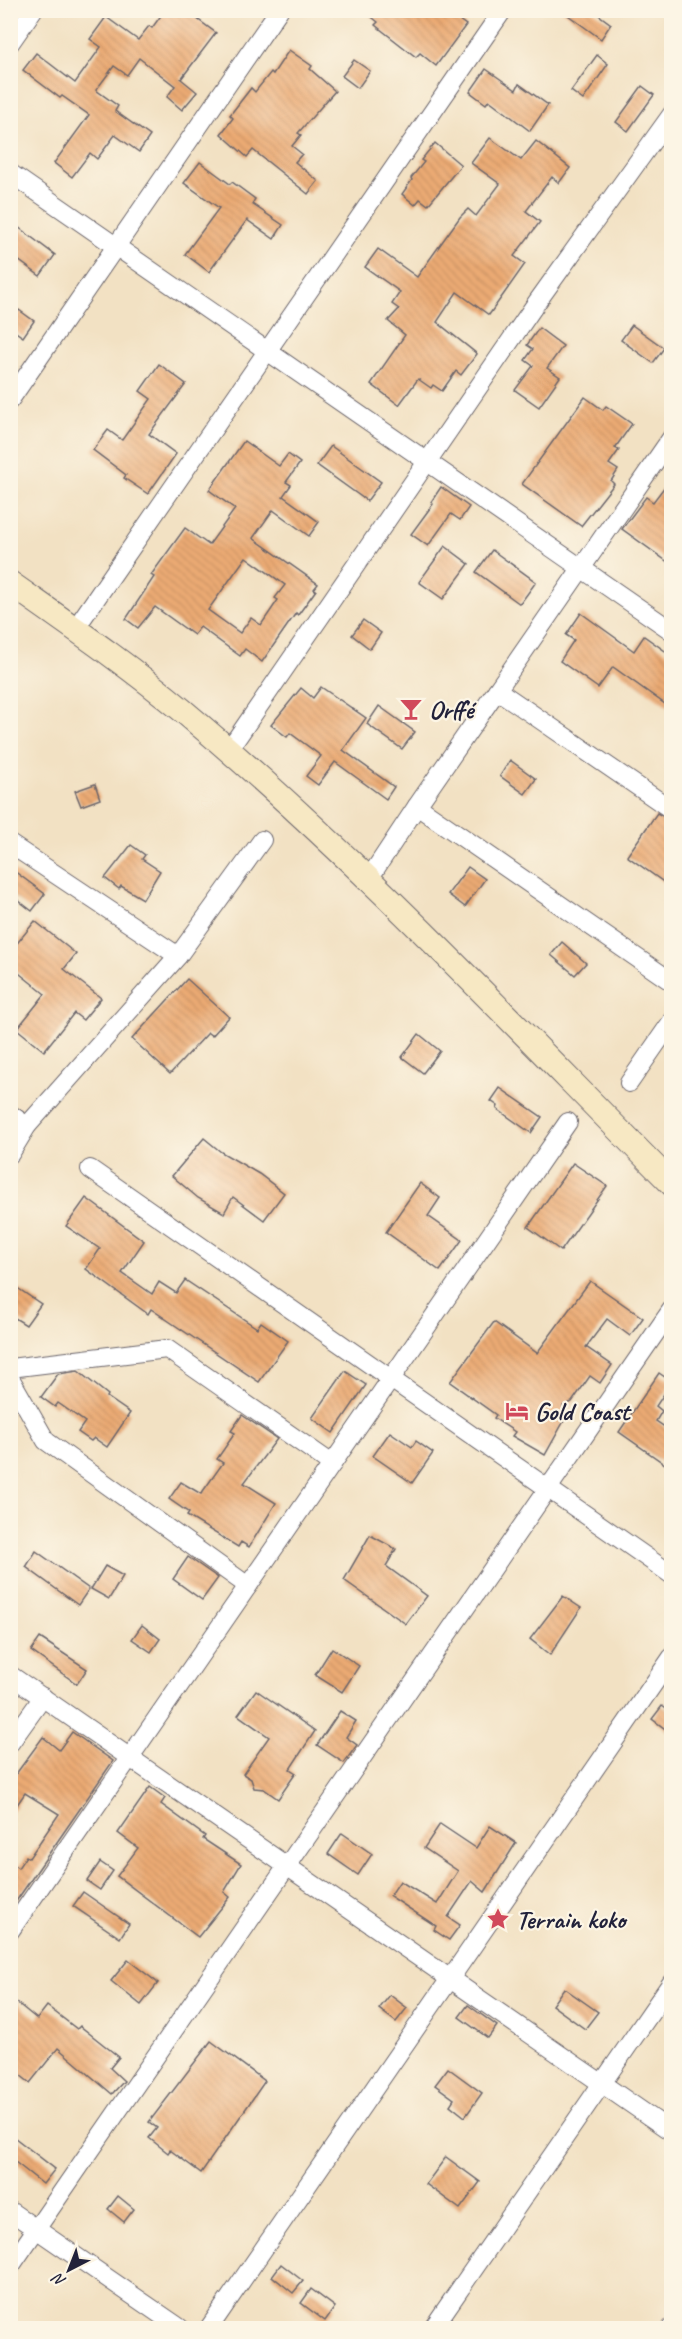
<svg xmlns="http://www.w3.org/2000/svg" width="682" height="2339" viewBox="0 0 682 2339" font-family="Caveat,sans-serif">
	<defs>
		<pattern id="building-back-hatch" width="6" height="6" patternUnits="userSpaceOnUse" patternTransform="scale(1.5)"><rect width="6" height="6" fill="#ebaa73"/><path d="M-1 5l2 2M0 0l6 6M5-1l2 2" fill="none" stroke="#c99264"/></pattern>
	</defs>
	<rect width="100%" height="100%" fill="#fcf5e5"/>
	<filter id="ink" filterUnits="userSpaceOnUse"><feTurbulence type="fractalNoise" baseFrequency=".0167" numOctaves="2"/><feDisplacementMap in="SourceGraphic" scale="12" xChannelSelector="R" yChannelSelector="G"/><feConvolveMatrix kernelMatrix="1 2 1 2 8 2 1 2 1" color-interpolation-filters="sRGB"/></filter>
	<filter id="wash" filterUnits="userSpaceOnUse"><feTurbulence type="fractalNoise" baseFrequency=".008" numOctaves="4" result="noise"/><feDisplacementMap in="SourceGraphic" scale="24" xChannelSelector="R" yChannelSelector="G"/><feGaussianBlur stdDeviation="1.35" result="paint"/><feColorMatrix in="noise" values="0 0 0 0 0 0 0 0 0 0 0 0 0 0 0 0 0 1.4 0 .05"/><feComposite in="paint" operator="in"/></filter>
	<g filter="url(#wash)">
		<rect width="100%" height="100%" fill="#f2e1c3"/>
		<g id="blocks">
			<g fill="url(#building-back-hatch)" fill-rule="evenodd">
				<path d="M165 10H185L216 33 181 79 197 92 182 110 167 97 175 86 139 58 127 75 114 66 96 90 118 106 115 111 150 136 139 152 115 135 97 159 90 153 72 177 54 163 89 115 62 96 60 98 23 70 36 53 75 83 101 47 90 39 106 17 138 40 149 26 152 28Z"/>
				<path d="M363 10H445L466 25 436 66 420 53 416 57 375 25 378 22Z"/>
				<path d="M561 10H592L611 24 601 39Z"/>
				<path d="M289 50 312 66 310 69 335 91 298 133 301 135 292 146 302 154 295 162 318 181 308 194 253 150 247 157 221 134 233 118 230 115 251 88 255 92 271 72 273 74Z"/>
				<path d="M597 55 608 64 583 100 571 91Z"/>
				<path d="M354 60 370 71 358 88 342 76Z"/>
				<path d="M486 69 516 90 519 84 548 105 530 131 489 100 486 104 470 92Z"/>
				<path d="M642 86 654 95 628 131 616 122Z"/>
				<path d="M490 138 521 160 536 141 570 168 559 183 552 177 526 211 540 222 514 256 525 264 489 315 457 292 437 322 477 354 461 375 456 371 442 391 433 385 431 388 418 379 399 405 371 384 405 335 388 321 399 309 392 304 400 292 365 267 378 249 417 277 460 217 468 209 476 216 500 184 471 163Z"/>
				<path d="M435 143 461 165 428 205 420 199 415 205 402 194 412 180 411 178 424 162 421 160Z"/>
				<path d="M200 162 230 184 232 182 255 199 252 204 283 225 274 239 247 220 209 272 185 254 219 208 184 183Z"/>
				<path d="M10 221 55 255 40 276 10 254Z"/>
				<path d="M19 310 34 321 23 337 10 328V322Z"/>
				<path d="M632 325 664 348 653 363 621 340Z"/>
				<path d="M539 328 563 346 547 368 560 377 539 407 515 390 533 366 525 360 533 349 527 345Z"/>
				<path d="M159 364 186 384 149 434 176 454 148 494 124 478 126 475 93 450 108 430 122 440 151 399 140 391Z"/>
				<path d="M585 397 603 410 606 406 632 424 615 448 619 450 609 464 618 470 611 481 614 484 581 526 522 484Z"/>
				<path d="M244 441 279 466 288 454 300 463 286 482 291 485 283 496 319 522 309 536 273 510 253 538 318 584 314 589 316 590 298 615 296 613 262 662 245 649 240 656 200 627 194 635 155 607 138 628 126 619 154 577 151 575 185 528 209 545 235 509 209 490ZM246 557 285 585 275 598 278 600 261 625 251 618 240 633 208 610Z"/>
				<path d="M331 446 381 482 367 501 317 465Z"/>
				<path d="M672 477V565L622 529 646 497 653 502Z"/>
				<path d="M441 487 469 507 460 520 451 514 428 546 411 534 433 504 431 502Z"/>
				<path d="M445 546 469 564 443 599 419 582Z"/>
				<path d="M492 550 536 582 520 604 476 572Z"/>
				<path d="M581 613 634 651 644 636 672 656V709L613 667 598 688 560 661 574 640 566 635Z"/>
				<path d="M363 620 381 633 370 649 352 635Z"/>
				<path d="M321 687 366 718 343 750 394 787 386 799 335 762 318 785 306 776 321 756 290 733 287 737 271 725 301 688 313 698Z"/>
				<path d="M379 706 415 732 402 749 367 724Z"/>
				<path d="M510 760 536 779 525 794 500 776Z"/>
				<path d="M95 784 100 799 81 806 75 791Z"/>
				<path d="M657 813 672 821V888L627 856Z"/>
				<path d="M131 845 145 855 142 859 160 871 143 899 121 886 119 889 105 878Z"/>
				<path d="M468 867 485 879 465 907 448 894Z"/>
				<path d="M10 868 45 894 32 911 10 894Z"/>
				<path d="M35 921 76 954 64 969 101 998 83 1020 74 1013 44 1051 17 1029 45 994 10 966V952Z"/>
				<path d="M562 942 586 963 575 975 551 955Z"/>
				<path d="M187 979 229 1017 212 1036 208 1033 170 1074 132 1039Z"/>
				<path d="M419 1034 440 1051 423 1073 402 1057Z"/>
				<path d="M500 1088 542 1117 531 1133 497 1109 498 1106 491 1101Z"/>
				<path d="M204 1138 221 1152 259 1174 284 1193 264 1220 233 1197 224 1213 198 1198 172 1176Z"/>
				<path d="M573 1163 607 1186 561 1251 528 1227Z"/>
				<path d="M420 1183 440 1198 428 1216 462 1240 440 1271 386 1232Z"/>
				<path d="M86 1198 144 1241 122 1273 152 1294 159 1282 176 1293 185 1280 257 1328 261 1322 288 1341 259 1382 151 1309 148 1314 86 1269 100 1249 66 1226Z"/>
				<path d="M590 1281 643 1318 630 1336 607 1319 586 1347 612 1365 600 1383 590 1376 572 1402 563 1406 565 1419 545 1455 512 1436 515 1432 494 1418 496 1415 450 1382 494 1322 537 1353Z"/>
				<path d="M10 1283 41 1304 26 1325 10 1315Z"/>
				<path d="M78 1371 108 1395 107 1397 130 1413 107 1447 94 1438 91 1441 78 1432 85 1422 58 1403 55 1407 41 1397 58 1374Z"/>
				<path d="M345 1371 366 1385 333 1433 312 1418Z"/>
				<path d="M659 1373 672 1382 656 1406 662 1411 656 1421 672 1432V1469L619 1432Z"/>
				<path d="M242 1415 277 1439 244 1483 276 1503 249 1547 241 1542 238 1547 187 1516 189 1513 169 1499 181 1482 201 1494 223 1463 217 1459 235 1433 231 1431Z"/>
				<path d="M390 1432 412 1447 416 1441 433 1453 412 1483 373 1456Z"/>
				<path d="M370 1535 396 1549 386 1566 427 1596 406 1624 344 1580Z"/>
				<path d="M36 1551 89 1589 78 1605 26 1567Z"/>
				<path d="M188 1557 218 1578 202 1600 173 1579Z"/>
				<path d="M105 1566 123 1576 109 1599 91 1589Z"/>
				<path d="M563 1596 581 1608 550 1655 530 1639Z"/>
				<path d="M142 1625 160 1639 151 1652 132 1639Z"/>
				<path d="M40 1638 87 1669 77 1684 31 1651Z"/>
				<path d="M332 1648 359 1666 342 1692 315 1675Z"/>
				<path d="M256 1690 315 1731 290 1769 296 1773 278 1799 264 1789 254 1788 251 1779 243 1774 269 1737 238 1715Z"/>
				<path d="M662 1706 672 1713V1734L652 1719Z"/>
				<path d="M340 1711 356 1721 346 1737 357 1745 344 1763 317 1745Z"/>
				<path d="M72 1732 113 1761 10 1910V1862L18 1868 26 1856 29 1858 59 1814 25 1793 10 1815V1782L43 1737 59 1750Z"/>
				<path d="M150 1787 165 1798 161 1804 205 1836 203 1839 241 1864 224 1892 230 1897 198 1937 117 1876 138 1848 118 1833Z"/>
				<path d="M440 1824 476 1848 490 1826 516 1843 485 1892 472 1881 448 1917 460 1925 449 1940 434 1930 436 1926 390 1896 400 1881 437 1904 458 1871 424 1848Z"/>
				<path d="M342 1833 372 1854 358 1875 328 1854Z"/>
				<path d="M100 1862 113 1871 100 1890 87 1881Z"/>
				<path d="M83 1892 129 1924 120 1938 73 1906Z"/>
				<path d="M128 1960 158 1983 141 2005 111 1981Z"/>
				<path d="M564 1988 598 2012 585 2029 552 2005Z"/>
				<path d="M390 1995 407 2008 396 2022 379 2009Z"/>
				<path d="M10 1997 37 2019 47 2006 77 2029 80 2026 119 2057 110 2068 124 2081 112 2094 58 2048 30 2083 10 2067Z"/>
				<path d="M468 2005 497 2026 488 2038 459 2017Z"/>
				<path d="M211 2041 265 2081 201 2173 170 2150 168 2153 149 2138 157 2128 149 2122Z"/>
				<path d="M448 2068 482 2093 465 2117 450 2105 454 2099 435 2085Z"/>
				<path d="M10 2134 55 2169 43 2184 10 2158Z"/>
				<path d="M446 2157 480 2182 460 2209 426 2184Z"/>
				<path d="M118 2196 134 2209 124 2222 108 2209Z"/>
				<path d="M281 2264 303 2281 293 2293 272 2276Z"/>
				<path d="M311 2289 335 2307 325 2321 301 2303Z"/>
			</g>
		</g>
	</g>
	<g filter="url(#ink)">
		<use href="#blocks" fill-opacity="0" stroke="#6b656b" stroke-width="1.5"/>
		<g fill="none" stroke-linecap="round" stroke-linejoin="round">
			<g stroke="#6b656b" stroke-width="20">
				<g id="minor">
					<path d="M10 43 33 10"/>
					<path d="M10 173 672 631"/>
					<path d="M10 400 279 10"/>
					<path d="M75 629 503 10"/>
					<path d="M497 690 672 810"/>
					<path d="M228 751 537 302 672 114"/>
					<path d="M417 806 672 982"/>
					<path d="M10 844 178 956"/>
					<path d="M368 880 417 806 672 437"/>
					<path d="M629 1083 672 1021"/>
					<path d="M10 1114 27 1126"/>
					<path d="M10 1154 27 1126 178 956 262 840"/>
					<path d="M90 1169 672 1575"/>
					<path d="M10 1368 167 1349 332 1464"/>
					<path d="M10 1378 46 1441 248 1586"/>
					<path d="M10 1675 672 2132"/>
					<path d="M10 1743 43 1697"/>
					<path d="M10 1931 568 1122"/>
					<path d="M10 2211 180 2328"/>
					<path d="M10 2267 672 1309"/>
					<path d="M209 2328 672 1657"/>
					<path d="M433 2328 672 1982"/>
					<path d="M671 2328H672"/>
				</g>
			</g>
			<g stroke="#6b656b" stroke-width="26">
				<path id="secondary" d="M10 583C68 624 128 665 182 710 356 856 512 1023 672 1184"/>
			</g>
			<use href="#minor" stroke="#fff" stroke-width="18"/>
			<use href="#secondary" stroke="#f7e8c3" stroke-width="24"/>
		</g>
	</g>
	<defs>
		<g id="bar-bare" transform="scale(1.8)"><path d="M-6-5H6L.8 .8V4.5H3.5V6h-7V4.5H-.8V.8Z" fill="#d1495b" stroke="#fcf5e5" stroke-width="2.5" paint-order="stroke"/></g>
		<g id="hotel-bare" transform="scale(1.8)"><path d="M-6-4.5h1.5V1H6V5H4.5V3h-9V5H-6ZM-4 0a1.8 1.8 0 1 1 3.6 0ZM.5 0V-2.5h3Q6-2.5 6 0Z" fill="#d1495b" stroke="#fcf5e5" stroke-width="2.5" paint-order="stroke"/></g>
		<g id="sight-bare" transform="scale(1.8)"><path d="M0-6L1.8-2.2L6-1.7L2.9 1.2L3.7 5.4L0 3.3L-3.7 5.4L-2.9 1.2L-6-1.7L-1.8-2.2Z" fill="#d1495b" stroke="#fcf5e5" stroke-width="2.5" paint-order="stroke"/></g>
	</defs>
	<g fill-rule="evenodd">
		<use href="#bar-bare" x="411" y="709"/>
		<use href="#hotel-bare" x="517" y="1411"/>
		<use href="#sight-bare" x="498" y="1919"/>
	</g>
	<g text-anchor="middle" stroke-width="4.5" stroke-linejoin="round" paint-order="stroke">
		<g font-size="26" font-weight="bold" fill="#22223b" stroke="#fcf5e5" text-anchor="start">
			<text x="429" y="718">Orffé</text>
			<text x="535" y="1420">Gold Coast</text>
			<text x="516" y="1928">Terrain koko</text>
		</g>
	</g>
	<rect width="682" height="2339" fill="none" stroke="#fcf5e5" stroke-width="36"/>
	<g transform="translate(69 2270) rotate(222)" stroke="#fcf5e5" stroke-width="4.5" paint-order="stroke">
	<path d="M0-4.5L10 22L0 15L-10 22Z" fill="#22223b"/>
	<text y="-9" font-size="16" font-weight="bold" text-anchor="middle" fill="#22223b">N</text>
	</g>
</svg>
